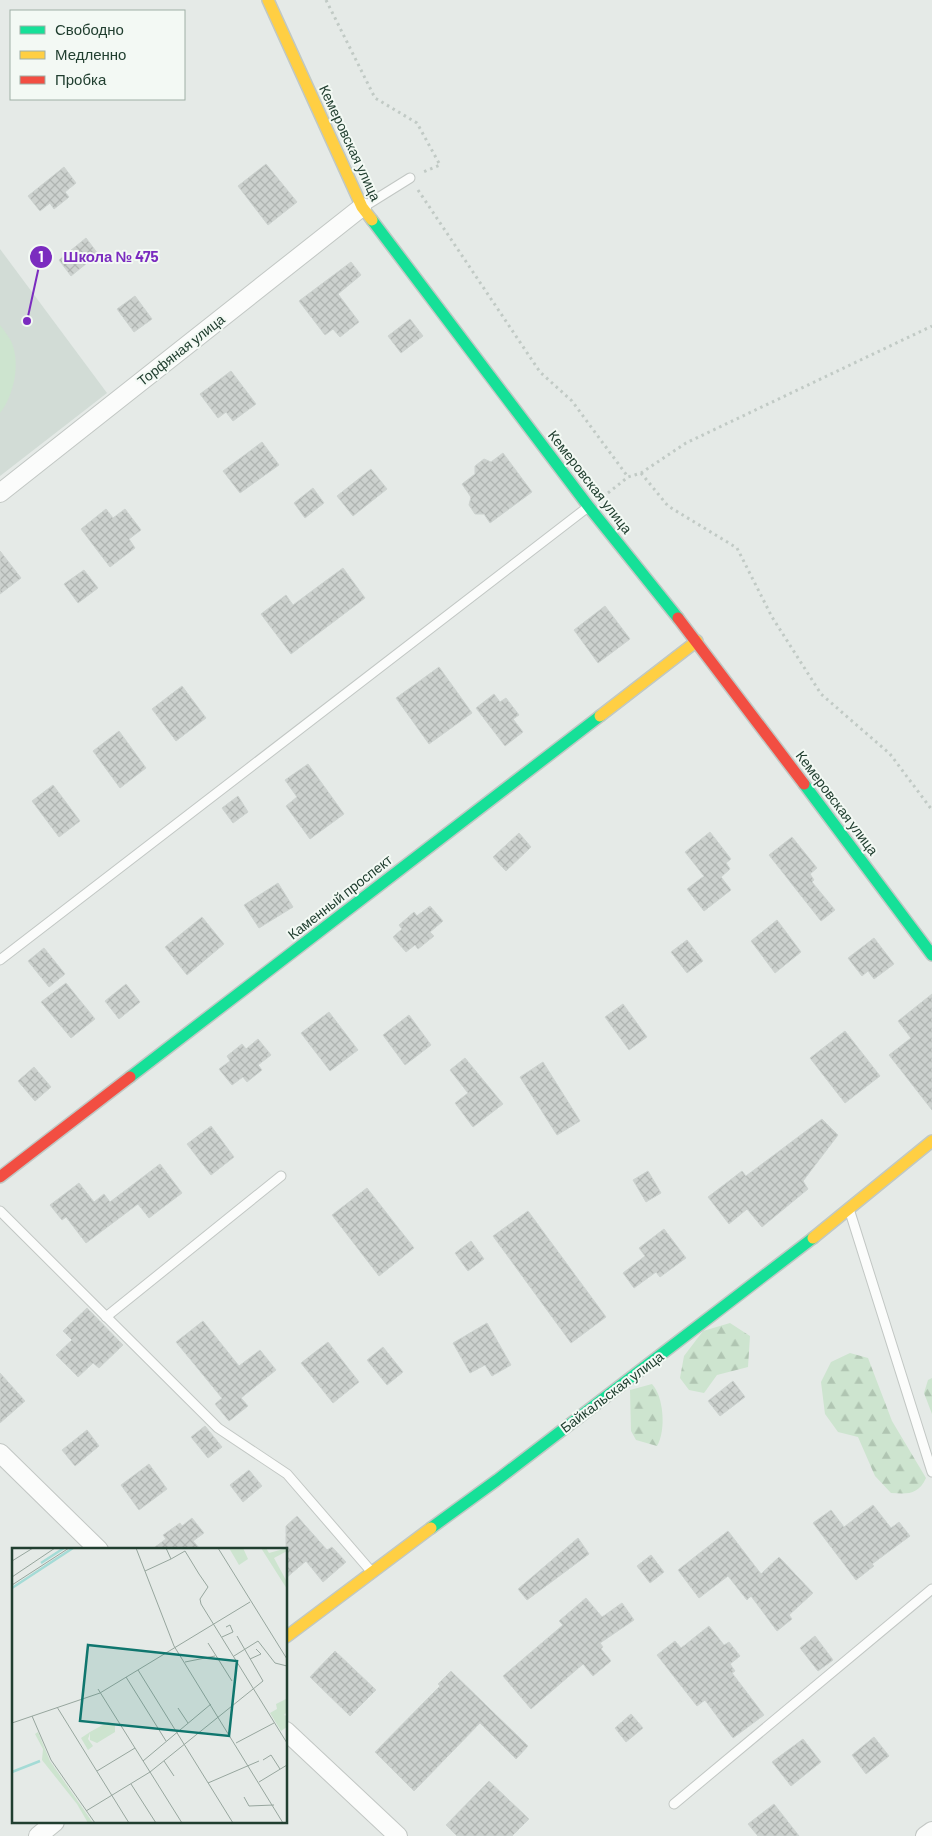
<svg xmlns="http://www.w3.org/2000/svg" width="932" height="1836" viewBox="0 0 932 1836" font-family="Barlow,sans-serif">
	<defs>
		<pattern id="forest-firs" width="22" height="20" patternUnits="userSpaceOnUse" patternTransform="scale(1.25)"><rect width="22" height="20" fill="#cde4cf"/><path d="M5 1l3.5 6h-7zM16 11l3.5 6h-7z" fill="#b0c5b2"/></pattern>
		<pattern id="building-cross-hatch" width="8" height="8" patternUnits="userSpaceOnUse" patternTransform="scale(1.25)"><rect width="8" height="8" fill="#ccd1ce"/><path d="M0 0l8 8M0 8l8-8" fill="none" stroke="#afb4b1"/></pattern>
	</defs>
	<rect width="100%" height="100%" fill="#e5eae7"/>
	<path fill="#d2dcd6" d="M0 249 107 393 0 476Z"/>
	<path fill="#cde4cf" d="M0 325C4 330 8 336 11 341 21 363 14 395 0 413Z"/>
	<g fill="url(#forest-firs)">
		<path d="M730 1323 750 1336 748 1367 717 1375 704 1393 689 1390 680 1378 684 1356 703 1331Z"/>
		<path d="M850 1353 868 1358 892 1421 926 1478C918 1495 908 1494 891 1493L875 1476 858 1437 838 1432 825 1414 821 1382 831 1362Z"/>
		<path d="M932 1378V1414L924 1393 928 1380Z"/>
		<path d="M652 1384C664 1397 666 1431 657 1446L636 1440 631 1431 630 1390Z"/>
	</g>
	<g fill="url(#building-cross-hatch)" stroke="#cdd3d0">
		<path d="M266 164 297 202 268 225 238 186Z"/>
		<path d="M64 167 76 183 65 192 69 197 54 209 50 203 40 211 28 196Z"/>
		<path d="M86 238 98 254 71 276 59 260Z"/>
		<path d="M351 262 361 275 338 294 359 322 340 337 333 329 325 335 299 301Z"/>
		<path d="M135 296 152 319 134 332 117 309Z"/>
		<path d="M410 319 423 336 401 353 388 336Z"/>
		<path d="M231 371 256 404 233 421 226 412 218 418 200 394Z"/>
		<path d="M262 442 279 465 240 493 223 471Z"/>
		<path d="M503 453 532 492 490 523 484 514H475L469 505 471 497 462 484 475 474V466L484 459 491 462Z"/>
		<path d="M371 469 387 489 353 516 337 496Z"/>
		<path d="M313 488 324 503 305 518 294 503Z"/>
		<path d="M106 509 113 518 125 509 141 530 129 539 135 548 110 567 81 529Z"/>
		<path d="M0 551 21 578 0 594Z"/>
		<path d="M343 568 365 598 291 654 261 614 286 595 293 605Z"/>
		<path d="M84 570 98 588 78 603 64 584Z"/>
		<path d="M605 606 630 639 598 663 574 630Z"/>
		<path d="M439 667 472 713 429 744 396 698Z"/>
		<path d="M182 686 206 718 176 741 152 709Z"/>
		<path d="M494 694 500 702 506 698 519 715 513 719 523 732 505 746 476 708Z"/>
		<path d="M119 731 146 768 120 788 93 751Z"/>
		<path d="M308 764 344 814 310 839 286 806 297 797 285 780Z"/>
		<path d="M53 785 80 821 59 837 32 801Z"/>
		<path d="M238 796 248 812 233 823 222 808Z"/>
		<path d="M710 832 731 859 726 863 730 869 721 877 731 890 704 911 687 889 704 876 685 852Z"/>
		<path d="M519 833 531 847 506 871 493 857Z"/>
		<path d="M792 837 817 868 810 874 814 880 812 882 835 910 821 921 769 855Z"/>
		<path d="M278 883 293 907 259 928 244 905Z"/>
		<path d="M430 906 443 921 430 932 434 936 418 949 415 945 406 952 393 937 402 929 399 925 414 912 417 916Z"/>
		<path d="M202 917 224 944 187 975 165 947Z"/>
		<path d="M777 920 801 952 775 973 751 941Z"/>
		<path d="M874 938 894 964 874 979 868 971 862 976 848 958Z"/>
		<path d="M687 940 703 961 687 973 671 952Z"/>
		<path d="M44 948 65 974 49 987 28 961Z"/>
		<path d="M66 983 95 1019 71 1038 41 1002Z"/>
		<path d="M126 984 140 1002 119 1019 105 1001Z"/>
		<path d="M932 994V1110L889 1055 911 1038 898 1021Z"/>
		<path d="M623 1004 647 1037 629 1050 605 1017Z"/>
		<path d="M329 1012 358 1050 330 1071 301 1033Z"/>
		<path d="M409 1015 431 1045 405 1065 383 1035Z"/>
		<path d="M845 1031 880 1076 845 1103 810 1058Z"/>
		<path d="M258 1039 271 1055 258 1065 262 1070 247 1082 243 1077 232 1085 219 1069 230 1061 227 1056 242 1044 246 1049Z"/>
		<path d="M465 1058 503 1104 473 1127 455 1103 468 1093 450 1070Z"/>
		<path d="M543 1062 580 1121 557 1135 520 1077Z"/>
		<path d="M34 1067 51 1087 35 1101 18 1081Z"/>
		<path d="M822 1119 838 1135 803 1181 808 1189 762 1227 747 1209 729 1224 708 1197 742 1171 746 1176Z"/>
		<path d="M211 1126 234 1157 211 1175 187 1144Z"/>
		<path d="M160 1164 182 1193 149 1218 138 1204 86 1243 66 1217 62 1220 50 1205 79 1183 94 1202 104 1194 110 1202Z"/>
		<path d="M648 1171 661 1193 646 1202 633 1180Z"/>
		<path d="M367 1188 414 1248 379 1276 332 1215Z"/>
		<path d="M528 1211 606 1317 571 1343 493 1236Z"/>
		<path d="M664 1229 686 1258 660 1277 656 1272 634 1288 623 1273 645 1256 639 1248Z"/>
		<path d="M471 1241 484 1259 468 1271 455 1253Z"/>
		<path d="M87 1308 123 1345 99 1368 93 1363 78 1377 56 1355 72 1340 63 1331Z"/>
		<path d="M203 1321 239 1366 260 1350 276 1370 241 1398 248 1406 229 1421 215 1404 222 1398 176 1342Z"/>
		<path d="M487 1323 511 1365 492 1376 485 1365 470 1373 453 1343Z"/>
		<path d="M328 1342 359 1382 333 1403 301 1363Z"/>
		<path d="M383 1347 403 1372 387 1385 367 1360Z"/>
		<path d="M0 1373 25 1401 0 1423Z"/>
		<path d="M733 1381 745 1397 720 1416 708 1401Z"/>
		<path d="M205 1426 222 1447 208 1458 191 1437Z"/>
		<path d="M87 1430 99 1446 75 1466 62 1450Z"/>
		<path d="M149 1464 167 1489 139 1510 121 1485Z"/>
		<path d="M249 1470 262 1486 243 1502 230 1485Z"/>
		<path d="M873 1505 891 1528 899 1522 910 1536 872 1564 874 1566 856 1580 813 1523 831 1510 844 1527Z"/>
		<path d="M297 1516 327 1550 332 1547 346 1562 323 1582 306 1561 286 1578V1526Z"/>
		<path d="M192 1518 204 1533 193 1541 201 1550H151L166 1539 163 1535 180 1523 182 1526Z"/>
		<path d="M728 1531 761 1574 779 1557 813 1593 789 1615 792 1619 777 1631 751 1596 747 1600 728 1576 699 1598 678 1570Z"/>
		<path d="M578 1538 589 1554 527 1600 518 1589Z"/>
		<path d="M651 1555 664 1572 650 1583 637 1566Z"/>
		<path d="M586 1598 602 1617 622 1603 634 1620 600 1643 603 1647 601 1649 611 1661 593 1676 583 1664 531 1709 503 1676 563 1625 559 1621Z"/>
		<path d="M709 1626 724 1645 729 1642 740 1656 730 1664 735 1671 732 1673 764 1715 733 1738 705 1700 697 1706 657 1655 675 1641 681 1648Z"/>
		<path d="M815 1636 833 1660 818 1671 800 1648Z"/>
		<path d="M335 1651 376 1690 350 1716 310 1677Z"/>
		<path d="M451 1671 528 1746 516 1759 480 1723 414 1791 375 1752 440 1686 438 1684Z"/>
		<path d="M631 1714 643 1728 626 1742 615 1728Z"/>
		<path d="M874 1737 889 1756 866 1774 852 1755Z"/>
		<path d="M803 1739 821 1762 791 1786 772 1762Z"/>
		<path d="M489 1781 529 1819 512 1836H457L446 1825Z"/>
		<path d="M774 1804 799 1836H758L748 1824Z"/>
	</g>
	<g fill="none" stroke-linecap="round" stroke-linejoin="round">
		<g stroke="#c2c7c4" stroke-width="11">
			<g id="lane">
				<path d="M365 206 410 178"/>
				<path d="M0 960 588 507"/>
				<path d="M0 1211 218 1428 287 1474 370 1570"/>
				<path d="M850 1212 932 1472"/>
				<path d="M106 1317 281 1176"/>
				<path d="M674 1804 932 1589"/>
			</g>
		</g>
		<g stroke="#c2c7c4" stroke-width="20">
			<g id="street">
				<path d="M0 493 362 207"/>
				<path d="M0 1453 99 1550"/>
				<path d="M286 1731 398 1836"/>
				<path d="M38 1836 55 1822"/>
				<path d="M925 1836 932 1831"/>
			</g>
		</g>
		<g stroke="#c0c8c4" stroke-width="14">
			<g id="fast">
				<path d="M372 220 589 507 678 618"/>
				<path d="M804 784 932 955"/>
				<path d="M130 1077 600 716"/>
				<path d="M431 1528 497 1480 813 1238"/>
			</g>
		</g>
		<g stroke="#c0c8c4" stroke-width="14">
			<g id="slow">
				<path d="M268 0 362 207 372 220"/>
				<path d="M600 716 697 641"/>
				<path d="M813 1238 932 1141"/>
				<path d="M286 1637 431 1528"/>
			</g>
		</g>
		<g stroke="#c0c8c4" stroke-width="14">
			<g id="jam">
				<path d="M678 618 804 784"/>
				<path d="M0 1177 130 1077"/>
			</g>
		</g>
		<g stroke="#c1cac5" stroke-width="3" stroke-dasharray="2.5 4" stroke-linecap="butt">
			<path d="M326 0 375 98 417 123 440 165 423 172"/>
			<path d="M418 190 540 372 572 401 628 477"/>
			<path d="M641 473 668 506 737 548 772 617 821 694 890 754 932 810"/>
			<path d="M608 493 628 477 641 473 686 443 932 326"/>
		</g>
		<use href="#lane" stroke="#fbfcfb" stroke-width="9"/>
		<use href="#street" stroke="#fbfcfb" stroke-width="18"/>
		<use href="#fast" stroke="#16e098" stroke-width="11"/>
		<use href="#slow" stroke="#ffcf43" stroke-width="11"/>
		<use href="#jam" stroke="#f24e42" stroke-width="11"/>
	</g>
	<g text-anchor="middle" stroke-width="4" stroke-linejoin="round" paint-order="stroke">
		<g font-size="14" fill="#213f30" stroke="#f3f9f4">
			<text transform="translate(350 143) rotate(65)" y="5">Кемеровская улица</text>
			<text transform="translate(181 350) rotate(-38)" y="5">Торфяная улица</text>
			<text transform="translate(590 482) rotate(52)" y="5">Кемеровская улица</text>
			<text transform="translate(837 803) rotate(53)" y="5">Кемеровская улица</text>
			<text transform="translate(340 897) rotate(-38)" y="5">Каменный проспект</text>
			<text transform="translate(612 1392) rotate(-37)" y="5">Байкальская улица</text>
		</g>
	</g>
	<g transform="translate(12 1548)">
		<rect width="275" height="275" fill="#e5eae7"/>
		<path d="M96 174 103 177V184L85 195 78 192V185L76 191 81 198 76 202 69 190 78 184ZM26 184 38 213 81 275H76L65 256 30 212 31 201 23 186Z" fill="#cde4cf"/>
		<path d="M217 0H231L236 11 227 17ZM249 0H254L257 5 275 0V3L262 10 275 34V41ZM274 151 275 164 272 167 275 168V179L269 183 258 165 265 161 264 156Z" fill="#cde4cf"/>
		<path fill="none" stroke="#a4dbd6" stroke-width="2.5" d="M29 15 52 0M0 40 61 0M0 224 28 213"/>
		<path fill="none" stroke="#97a69e" stroke-width="1" d="M124 0 162 98 271 275M154 0 159 11 173 3 187 26 196 39 188 51 189 56 275 195M206 0 275 111M0 13 21 0M133 23 159 11M0 29 43 0M0 37 57 0M210 89 221 84 218 77 214 79M196 95 220 133M222 108 246 93 263 115 275 118M238 111 249 106 244 101M173 114 203 108M126 122 221 275M114 129 154 193M86 141 170 275M45 159 117 275M166 160 176 175M20 168 39 212 83 275M0 175 88 145 238 54M224 195 262 175M251 212 259 207 268 221M131 213 199 156M152 213 162 228M85 223 123 200M247 234 275 217M196 235 247 213M119 236 144 275M232 249 237 258 262 257M74 263 138 224 251 133 225 88"/>
		<path fill="#0f766e" fill-opacity="0.15" stroke="#0f766e" stroke-width="2.5" d="M76 97 225 113 217 188 68 173Z"/>
		<rect width="275" height="275" fill="none" stroke="#213f30" stroke-width="2.5"/>
	</g>
	<path fill="none" stroke="#7b2cbf" stroke-width="2" d="M27 321L41 257"/>
	<g fill="#7b2cbf" stroke="#f3f9f4" stroke-width="2">
		<circle cx="27" cy="321" r="5"/>
		<circle cx="41" cy="257" r="12"/>
	</g>
	<g font-size="15" text-anchor="middle" font-weight="bold" fill="#fff">
		<text x="41" y="262">1</text>
	</g>
	<g font-size="15" text-anchor="middle" font-weight="bold" fill="#7b2cbf" stroke="#f3f9f4" stroke-width="4" stroke-linejoin="round" paint-order="stroke">
		<text x="111" y="262">Школа № 475</text>
	</g>
	<rect x="10" y="10" width="175" height="90" fill="#f3f9f4" stroke="#9fafa6"/>
	<rect x="20" y="26" width="25" height="8" fill="#16e098" stroke="#9fafa6"/>
	<text x="55" y="35" font-size="15" fill="#213f30">Свободно</text>
	<rect x="20" y="51" width="25" height="8" fill="#ffcf43" stroke="#9fafa6"/>
	<text x="55" y="60" font-size="15" fill="#213f30">Медленно</text>
	<rect x="20" y="76" width="25" height="8" fill="#f24e42" stroke="#9fafa6"/>
	<text x="55" y="85" font-size="15" fill="#213f30">Пробка</text>
</svg>
